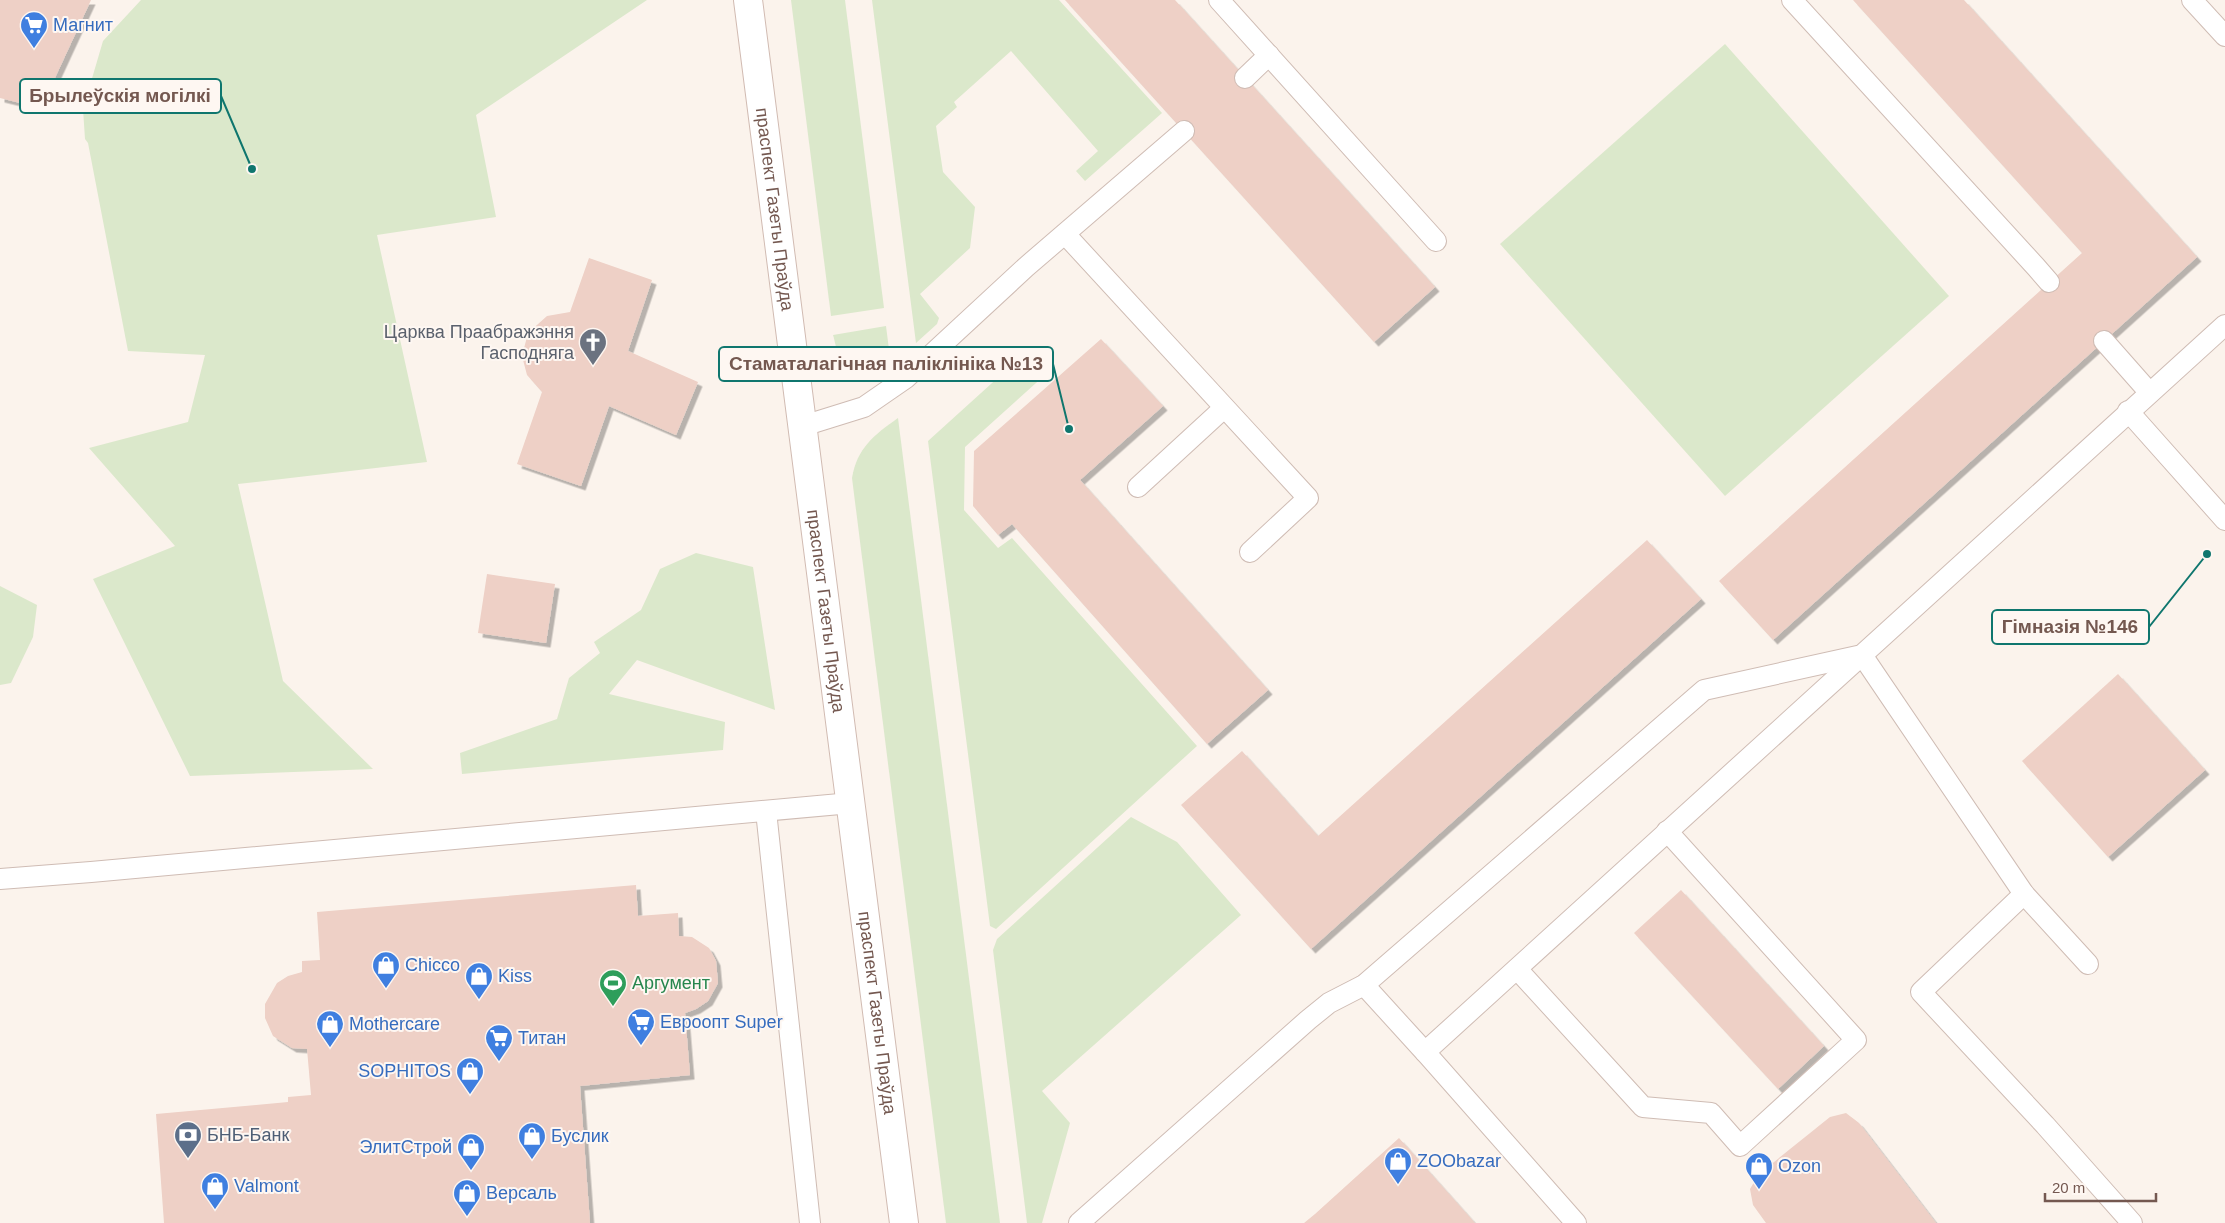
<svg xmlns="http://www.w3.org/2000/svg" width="2225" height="1223" viewBox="0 0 2225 1223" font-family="Helvetica,sans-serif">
	<defs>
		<filter id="shadow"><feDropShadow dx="4.5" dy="4.5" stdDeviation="0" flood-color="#0004"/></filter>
	</defs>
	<rect width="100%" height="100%" fill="#fbf3ec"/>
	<g fill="#dbe8cb">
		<path d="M141 0H647L476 115 496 217 377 235 427 462 238 484 283 681 373 769 190 776 93 579 175 546 89 448 188 422 205 355 128 351 88 143 85 139 83 109 103 41Z"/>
		<path d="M791 0H845L884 308 831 316Z"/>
		<path d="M872 0H1059L1162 113 1085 181 1076 171 1098 151 1011 51 954 102 957 107 936 126 943 172 975 207 970 248 920 294 939 318 937 324 916 343Z"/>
		<path d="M1725 44 1949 296 1725 496 1500 244Z"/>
		<path d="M886 326 891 365C878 387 844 363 836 347 835 343 834 338 833 335Z"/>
		<path d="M1022 356 1046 374 965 447 964 510 998 548 1012 538 1197 746 996 929 990 926 928 441Z"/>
		<path d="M898 418 1000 1223H946L852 478C857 448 874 435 898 418Z"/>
		<path d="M696 553 753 567 775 710 637 660 609 694 725 722 723 750 462 774 460 753 557 719 569 678 600 653 594 642 641 610 660 569Z"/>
		<path d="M0 586 37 605 33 637 11 683 0 685Z"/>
		<path d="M1131 817 1177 842 1241 915 1042 1091 1070 1123 1042 1223H1027L993 950 997 939Z"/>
	</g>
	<g fill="#eed0c6" filter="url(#shadow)">
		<path d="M0 0H91L41 108 0 98Z"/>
		<path d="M1065 0H1175L1435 287 1374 342Z"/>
		<path d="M1853 0H1964L2197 257 1773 640 1719 581 2082 253Z"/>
		<path d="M589 258 652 280 628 351 698 382 676 435 609 406 581 486 517 464 542 392 527 375 522 356 528 333 547 316 570 312Z"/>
		<path d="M1101 339 1163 406 1080 480 1268 690 1207 744 1012 524 998 535 973 506 974 451Z"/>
		<path d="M1647 540 1701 599 1311 949 1181 805 1242 751 1318 836Z"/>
		<path d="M487 574 555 584 546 643 478 633Z"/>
		<path d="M2118 674 2205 770 2108 857 2022 761Z"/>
		<path d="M636 885 638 916 678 913 679 936 692 937 709 948 716 961 718 983 708 1001 696 1009 685 1013 690 1075 580 1086 590 1223H164L156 1114 288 1102V1097L311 1095 307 1049 292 1048 273 1036 265 1018V1004L277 983 288 976 302 972V961L320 960 317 912Z"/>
		<path d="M1681 890 1824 1046 1778 1089 1634 933Z"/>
		<path d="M1846 1113 1859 1123 1936 1223H1766L1753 1205 1750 1189 1759 1174 1830 1117Z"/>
		<path d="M1399 1138 1475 1223H1304L1315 1214Z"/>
	</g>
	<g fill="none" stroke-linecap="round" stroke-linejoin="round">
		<g stroke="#cfbcb4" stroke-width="22">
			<g id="service">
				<path d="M1219 0 1436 241"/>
				<path d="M1792 0 2036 267 2049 282"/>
				<path d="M2192 0 2225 36"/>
				<path d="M1245 78 1269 55"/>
				<path d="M1065 234 1308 498 1250 552"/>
				<path d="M2104 341 2149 392"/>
				<path d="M2128 411 2225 520"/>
				<path d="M803 426 864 407 906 378 1026 267 1184 131"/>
				<path d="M1138 487 1224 408"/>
				<path d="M766 811 810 1223"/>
				<path d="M0 879 91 872 851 803"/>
				<path d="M2024 894 1921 992 2045 1125 2132 1223"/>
				<path d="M1517 969 1643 1107 1711 1113 1740 1146 1856 1040 1667 831"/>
				<path d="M1364 985 1425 1052"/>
				<path d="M1079 1223 1308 1020 1329 1003 1364 985 1704 690 1862 655 2225 325"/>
				<path d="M1576 1223 1425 1052 1862 655 2024 894 2088 964"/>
			</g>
		</g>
		<g stroke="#d1bbb2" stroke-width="30">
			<g id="secondary">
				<path id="s1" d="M748 0 904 1223"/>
			</g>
		</g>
		<use href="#service" stroke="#fff" stroke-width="20"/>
		<use href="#secondary" stroke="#fff" stroke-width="28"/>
	</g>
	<defs>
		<g id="supermarket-pin" transform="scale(1.4375)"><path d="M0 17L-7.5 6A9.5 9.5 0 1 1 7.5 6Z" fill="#3f7fe0" stroke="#fef7f2"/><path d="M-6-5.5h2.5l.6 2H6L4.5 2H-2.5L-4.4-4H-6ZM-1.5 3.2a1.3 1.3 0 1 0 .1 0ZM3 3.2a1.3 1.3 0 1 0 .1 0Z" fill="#fff"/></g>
		<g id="church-pin" transform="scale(1.4375)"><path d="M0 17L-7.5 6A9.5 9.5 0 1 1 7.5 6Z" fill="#6b7280" stroke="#fef7f2"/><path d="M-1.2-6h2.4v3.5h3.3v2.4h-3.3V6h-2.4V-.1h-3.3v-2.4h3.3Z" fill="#fff"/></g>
		<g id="shop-pin" transform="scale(1.4375)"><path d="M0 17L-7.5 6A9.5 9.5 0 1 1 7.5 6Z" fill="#3f7fe0" stroke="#fef7f2"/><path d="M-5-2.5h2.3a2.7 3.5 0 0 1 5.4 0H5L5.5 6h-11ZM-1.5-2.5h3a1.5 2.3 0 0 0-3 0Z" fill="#fff"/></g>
		<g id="stadium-pin" transform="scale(1.4375)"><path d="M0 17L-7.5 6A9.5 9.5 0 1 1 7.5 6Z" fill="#2e9e5b" stroke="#fef7f2"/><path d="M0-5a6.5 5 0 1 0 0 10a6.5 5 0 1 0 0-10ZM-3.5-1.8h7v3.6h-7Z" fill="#fff"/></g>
		<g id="bank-pin" transform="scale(1.4375)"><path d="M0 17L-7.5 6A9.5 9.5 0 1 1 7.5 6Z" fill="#5c6f8a" stroke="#fef7f2"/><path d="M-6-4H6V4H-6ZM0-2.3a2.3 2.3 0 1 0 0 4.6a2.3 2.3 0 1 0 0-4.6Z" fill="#fff"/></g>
	</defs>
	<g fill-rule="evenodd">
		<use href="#supermarket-pin" x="34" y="25"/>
		<use href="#church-pin" x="593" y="342"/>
		<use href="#shop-pin" x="386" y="965"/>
		<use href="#shop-pin" x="479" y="976"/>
		<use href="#stadium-pin" x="613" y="983"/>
		<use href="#supermarket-pin" x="641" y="1022"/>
		<use href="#shop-pin" x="330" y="1024"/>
		<use href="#supermarket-pin" x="499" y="1038"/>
		<use href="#shop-pin" x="470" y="1071"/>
		<use href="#bank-pin" x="188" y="1135"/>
		<use href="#shop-pin" x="532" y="1136"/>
		<use href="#shop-pin" x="471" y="1147"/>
		<use href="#shop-pin" x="1398" y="1161"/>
		<use href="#shop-pin" x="1759" y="1166"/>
		<use href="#shop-pin" x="215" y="1186"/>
		<use href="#shop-pin" x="467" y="1193"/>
	</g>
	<g text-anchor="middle" stroke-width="4" stroke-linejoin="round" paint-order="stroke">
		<g font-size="18" fill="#366cbe" stroke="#fef7f2" text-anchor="start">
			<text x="53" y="31">Магнит</text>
			<text x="405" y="971">Сhicco</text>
			<text x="498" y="982">Kiss</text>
			<text x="660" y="1028">Евроопт Super</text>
			<text x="349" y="1030">Mothercare</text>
			<text x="518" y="1044">Титан</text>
			<text x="451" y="1077" text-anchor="end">SOPHITOS</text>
			<text x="551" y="1142">Буслик</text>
			<text x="452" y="1153" text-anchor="end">ЭлитСтрой</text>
			<text x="1417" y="1167">ZOObazar</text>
			<text x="1778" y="1172">Ozon</text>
			<text x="234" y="1192">Valmont</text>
			<text x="486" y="1199">Версаль</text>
		</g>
		<g font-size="18" fill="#745850" stroke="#fef7f2">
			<text dy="6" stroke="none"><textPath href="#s1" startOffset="211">праспект Газеты Праўда</textPath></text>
			<text dy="6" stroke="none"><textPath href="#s1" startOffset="616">праспект Газеты Праўда</textPath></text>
			<text dy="6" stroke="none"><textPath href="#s1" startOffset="1021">праспект Газеты Праўда</textPath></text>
		</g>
		<g font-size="18" fill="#5b616d" stroke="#fef7f2" text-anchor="end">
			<text x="574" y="338">Царква Праабражэння<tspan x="574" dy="21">Гасподняга</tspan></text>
		</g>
		<g font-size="18" fill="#27864d" stroke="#fef7f2" text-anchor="start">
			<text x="632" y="989">Аргумент</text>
		</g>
		<g font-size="18" fill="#4e5e75" stroke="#fef7f2" text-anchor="start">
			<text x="207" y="1141">БНБ-Банк</text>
		</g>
	</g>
	<path fill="none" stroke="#0f766e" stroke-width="2" d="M252 169L221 96M1069 429L1053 364M2207 554L2149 627"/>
	<g fill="#0f766e" stroke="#fef7f2" stroke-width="2">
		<circle cx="252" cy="169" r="5"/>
		<circle cx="1069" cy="429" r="5"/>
		<circle cx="2207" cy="554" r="5"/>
	</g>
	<g fill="#fef7f2" stroke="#0f766e" stroke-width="2">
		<rect x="20" y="79" width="201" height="34" rx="5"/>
		<rect x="719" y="347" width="334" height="34" rx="5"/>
		<rect x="1992" y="610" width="157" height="34" rx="5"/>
	</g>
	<g font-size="19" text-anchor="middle" font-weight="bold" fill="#745850">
		<text x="120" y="102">Брылеўскія могілкі</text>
		<text x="886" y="370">Стаматалагічная паліклініка №13</text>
		<text x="2070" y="633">Гімназія №146</text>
	</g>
	<path d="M2045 1193v8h111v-8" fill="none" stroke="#745850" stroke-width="2.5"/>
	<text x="2052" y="1193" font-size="15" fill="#745850" stroke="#fef7f2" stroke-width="4" paint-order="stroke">20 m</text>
</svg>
